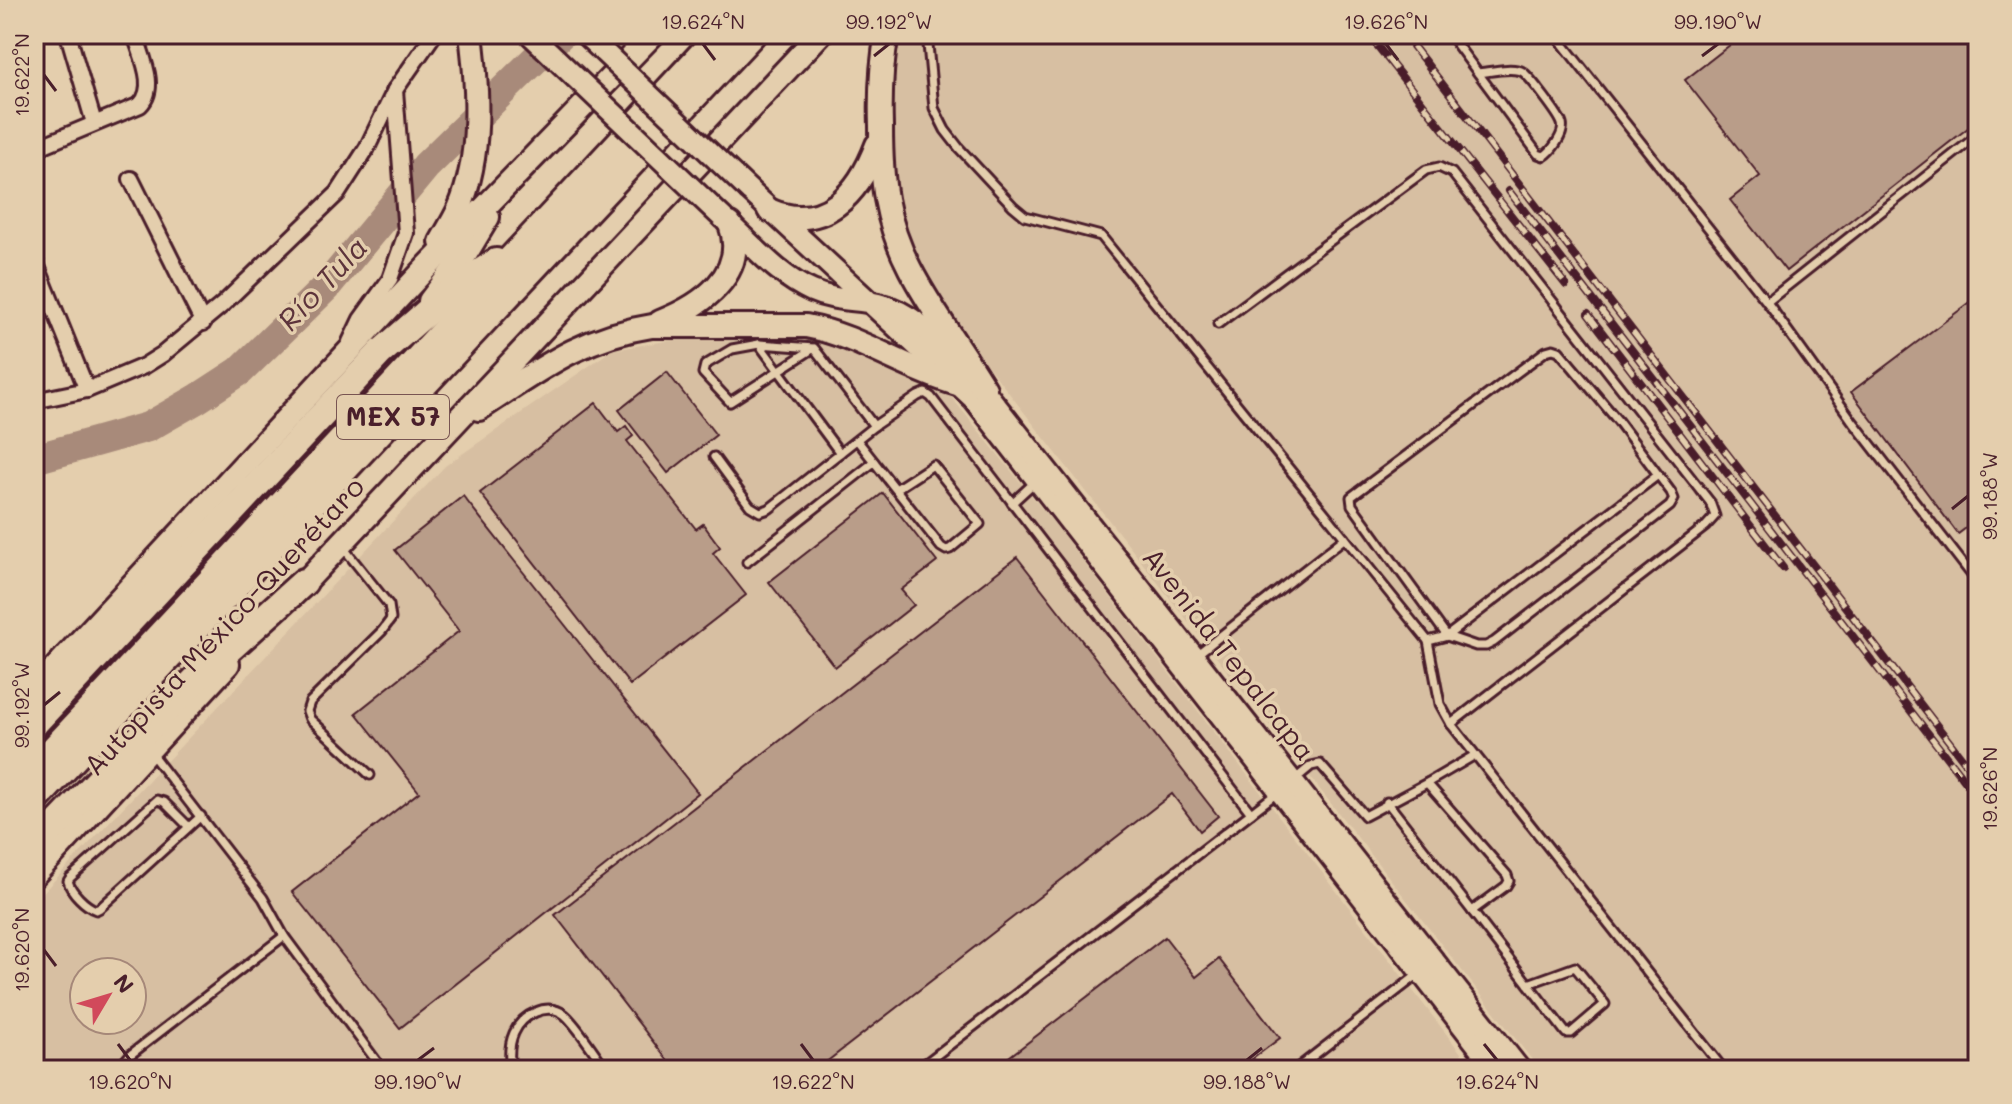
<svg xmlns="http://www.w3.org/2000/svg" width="2012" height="1104" viewBox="0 0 2012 1104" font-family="Mali,sans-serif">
	<rect width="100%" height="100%" fill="#e4cead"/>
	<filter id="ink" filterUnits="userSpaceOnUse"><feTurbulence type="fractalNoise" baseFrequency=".0125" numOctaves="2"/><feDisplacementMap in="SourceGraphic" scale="16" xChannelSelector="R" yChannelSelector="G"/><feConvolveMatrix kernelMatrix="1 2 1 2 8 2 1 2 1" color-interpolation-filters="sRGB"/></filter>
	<g filter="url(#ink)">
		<g fill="#d7bfa2" fill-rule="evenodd">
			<path d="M902 34H1978V1070H1540L951 319 913 252 895 210 888 68Z"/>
			<path d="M679 339 830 342 952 398 1052 521 1474 1070H34V902L445 466 612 350ZM84 972H132V1020H84Z"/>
		</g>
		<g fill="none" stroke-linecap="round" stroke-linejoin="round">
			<path stroke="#a88a7a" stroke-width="30" d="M34 459 148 427 197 399 240 371 326 287 426 166 561 34"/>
		</g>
		<g fill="#b99d89" stroke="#4a1f2b" stroke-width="2">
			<path d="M1744 34H1971L1978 43V120L1786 271 1730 200 1760 176 1685 80Z"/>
			<path d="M1973 300 1978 306V519L1958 534 1851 392Z"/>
			<path d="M667 372 716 435 668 473 619 410Z"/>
			<path d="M596 403 618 432 626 426 633 436 627 441 696 529 703 524 720 547 713 553 746 595 630 685 480 493Z"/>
			<path d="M883 493 937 562 901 590 914 605 835 667 769 582Z"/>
			<path d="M463 496 698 793 400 1028 292 892 419 792 356 713 459 631 395 550Z"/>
			<path d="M1017 557 1218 816 1200 831 1172 794 816 1070H675L555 915Z"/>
			<path d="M1165 937 1196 977 1219 959 1280 1038 1238 1070H992Z"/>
		</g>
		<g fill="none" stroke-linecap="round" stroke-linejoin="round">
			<g stroke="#4a1f2b" stroke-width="13">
				<g id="lane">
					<path d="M927 34 934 108 945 130 959 148 1013 206 1025 216 1101 236 1345 538"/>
					<path d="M1449 34 1538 154 1544 156C1551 152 1565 134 1562 124 1560 116 1530 77 1523 72 1513 66 1489 72 1478 73"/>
					<path d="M1555 34 1767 302 1851 419 1978 583"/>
					<path d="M1767 302 1978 135"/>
					<path d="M1218 324 1426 170 1439 167 1452 173 1710 502 1715 516 1706 526 1451 724"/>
					<path d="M759 344 840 453"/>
					<path d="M814 348 730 402 703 373 705 365 732 349 759 344 814 348 874 426"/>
					<path d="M1553 349 1559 351 1618 421 1671 492 1674 499 1670 506 1494 642 1486 646H1476L1447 636 1352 505 1351 497 1546 351Z"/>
					<path d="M857 440 941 547 946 550 950 549 980 524 933 465 896 489"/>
					<path d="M714 457 750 506 760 512 769 509 874 426 918 396 925 393 931 397 1251 813"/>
					<path d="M1012 503 1037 480"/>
					<path d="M342 546 389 605 391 619 382 631 310 702 307 711 310 719 370 775"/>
					<path d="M747 562 874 462"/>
					<path d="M1428 641 1440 704 1451 724 1724 1070"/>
					<path d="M1195 656 1345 538 1428 641 1447 636 1658 475"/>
					<path d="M150 752 263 898 284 936 383 1070"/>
					<path d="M1293 781 1311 766 1320 764 1365 816 1427 783 1507 875 1509 881 1506 886 1472 911 1566 1033H1571L1605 1004 1575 967 1528 984"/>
					<path d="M1427 783 1475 755"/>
					<path d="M1387 802 1472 911"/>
					<path d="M189 827 164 802 157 800 70 878 68 881C71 892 85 906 96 910L100 908 189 827 201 816"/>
					<path d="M117 1070 130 1055 284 936"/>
					<path d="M511 1070C509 1058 509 1044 514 1033 522 1015 547 1001 565 1015 578 1026 596 1056 607 1070"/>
					<path d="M917 1070 1277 793"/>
					<path d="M1295 1070 1420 973"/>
				</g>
			</g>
			<g stroke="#4a1f2b" stroke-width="20">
				<g id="street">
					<path d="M68 34 94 123"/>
					<path d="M34 149 140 105C158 87 141 56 135 34"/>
					<path d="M131 179 203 323"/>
					<path d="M34 259 87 390"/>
					<path d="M350 342 361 319 390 279 406 233 395 90"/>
					<path d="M34 401 87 390 144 366 163 354 222 305 338 193 367 148 395 90 434 34"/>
				</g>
			</g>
			<g stroke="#4a1f2b" stroke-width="26">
				<g id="secondary">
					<path d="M750 191 974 399 1497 1070"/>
					<path d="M726 221C753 245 778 276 812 291 834 301 856 299 878 304 914 312 942 344 967 369L1520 1070"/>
				</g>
			</g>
			<g stroke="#4a1f2b" stroke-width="28">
				<g id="primary">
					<path d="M887 34C881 65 880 95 881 126 881 179 885 221 910 269 931 310 961 349 985 389"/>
					<path d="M769 210C824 234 859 193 877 145"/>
					<path d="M441 242C447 231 454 220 459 209 482 155 478 90 471 34"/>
					<path d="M430 301 467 252 488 217"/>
					<path d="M660 322C701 306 749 274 730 224"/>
					<path d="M479 409C538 371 580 337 652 326H806C860 336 904 369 957 384"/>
					<path d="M293 595 820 34"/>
					<path d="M34 691 427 267 653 34"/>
					<path d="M34 875 228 664"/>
				</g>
			</g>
			<g stroke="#4a1f2b" stroke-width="32">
				<g id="highway">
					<path d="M34 724 380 353 450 292 496 262"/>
					<path d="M34 770 721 34"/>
					<path d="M34 801 752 34"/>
					<path d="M34 848 197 678 304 582"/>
				</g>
			</g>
			<use href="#lane" stroke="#e4cead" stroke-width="7"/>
			<use href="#street" stroke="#e4cead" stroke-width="14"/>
			<use href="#secondary" stroke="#e4cead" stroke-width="20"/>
			<use href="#primary" stroke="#e4cead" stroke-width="22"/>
			<use href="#highway" stroke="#e4cead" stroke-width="26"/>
			<g stroke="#4a1f2b" stroke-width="8">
				<g id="rail">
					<path d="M1368 34 1566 285"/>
					<path d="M1413 46 1978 779"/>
					<path d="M1509 191 1978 798"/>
					<path d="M1588 314 1783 568"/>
				</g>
			</g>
			<use href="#rail" stroke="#e4cead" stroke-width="5" stroke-dasharray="15" stroke-linecap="butt"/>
			<g stroke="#4a1f2b" stroke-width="26" stroke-linecap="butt">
				<g id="secondary-bridge">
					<path d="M530 34 724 219"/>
					<path d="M585 34 750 191"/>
				</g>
			</g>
			<use href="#secondary-bridge" stroke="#e4cead" stroke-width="20"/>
		</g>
	</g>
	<path fill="none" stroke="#4a1f2b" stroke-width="3" d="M703 44 715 60M1386 44 1398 60M874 56 889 44M1702 56 1718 44M44 75 56 91M1952 509 1968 496M44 705 60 692M1956 773 1968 789M44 950 56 966M118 1044 130 1060M801 1044 813 1060M1484 1044 1497 1060M418 1060 434 1048M1247 1060 1262 1048"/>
	<g text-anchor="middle" stroke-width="7" stroke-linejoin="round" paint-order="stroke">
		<rect fill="#e4cead" stroke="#785452" stroke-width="2" x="337" y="395" width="112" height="44" rx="6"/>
		<g font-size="26" font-weight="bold" fill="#4a1f2b">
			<text x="393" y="426">MEX 57</text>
		</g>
		<g font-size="28" fill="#4a1f2b" stroke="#e4cead">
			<text transform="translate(224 626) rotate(-47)" y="10">Autopista México-Querétaro</text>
			<text transform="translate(1229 654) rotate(52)" y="10">Avenida Tepalcapa</text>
		</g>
		<g font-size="30" font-style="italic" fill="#5d343b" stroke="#e4cead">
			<text transform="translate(323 284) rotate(-47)" y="10">Río Tula</text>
		</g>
	</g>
	<rect width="2012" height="1104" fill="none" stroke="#e4cead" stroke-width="88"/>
	<g transform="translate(108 996) rotate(52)"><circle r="38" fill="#e4cead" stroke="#a68879" stroke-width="2"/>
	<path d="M0-6L14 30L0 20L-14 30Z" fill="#d1495b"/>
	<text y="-12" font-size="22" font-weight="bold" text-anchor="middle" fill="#4a1f2b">N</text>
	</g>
	<rect x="44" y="44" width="1924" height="1016" fill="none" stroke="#4a1f2b" stroke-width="3"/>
	<g font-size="20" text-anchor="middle" fill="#4a1f2b">
		<text x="703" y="29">19.624°N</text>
		<text x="889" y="29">99.192°W</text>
		<text x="1386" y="29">19.626°N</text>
		<text x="1718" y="29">99.190°W</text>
		<text transform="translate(22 75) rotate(-90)" y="7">19.622°N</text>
		<text transform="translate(1990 496) rotate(-90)" y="7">99.188°W</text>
		<text transform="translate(22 705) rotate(-90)" y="7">99.192°W</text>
		<text transform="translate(1990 789) rotate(-90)" y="7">19.626°N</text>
		<text transform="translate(22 950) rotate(-90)" y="7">19.620°N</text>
		<text x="130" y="1089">19.620°N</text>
		<text x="418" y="1089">99.190°W</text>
		<text x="813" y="1089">19.622°N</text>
		<text x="1247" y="1089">99.188°W</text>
		<text x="1497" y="1089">19.624°N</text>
	</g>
</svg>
